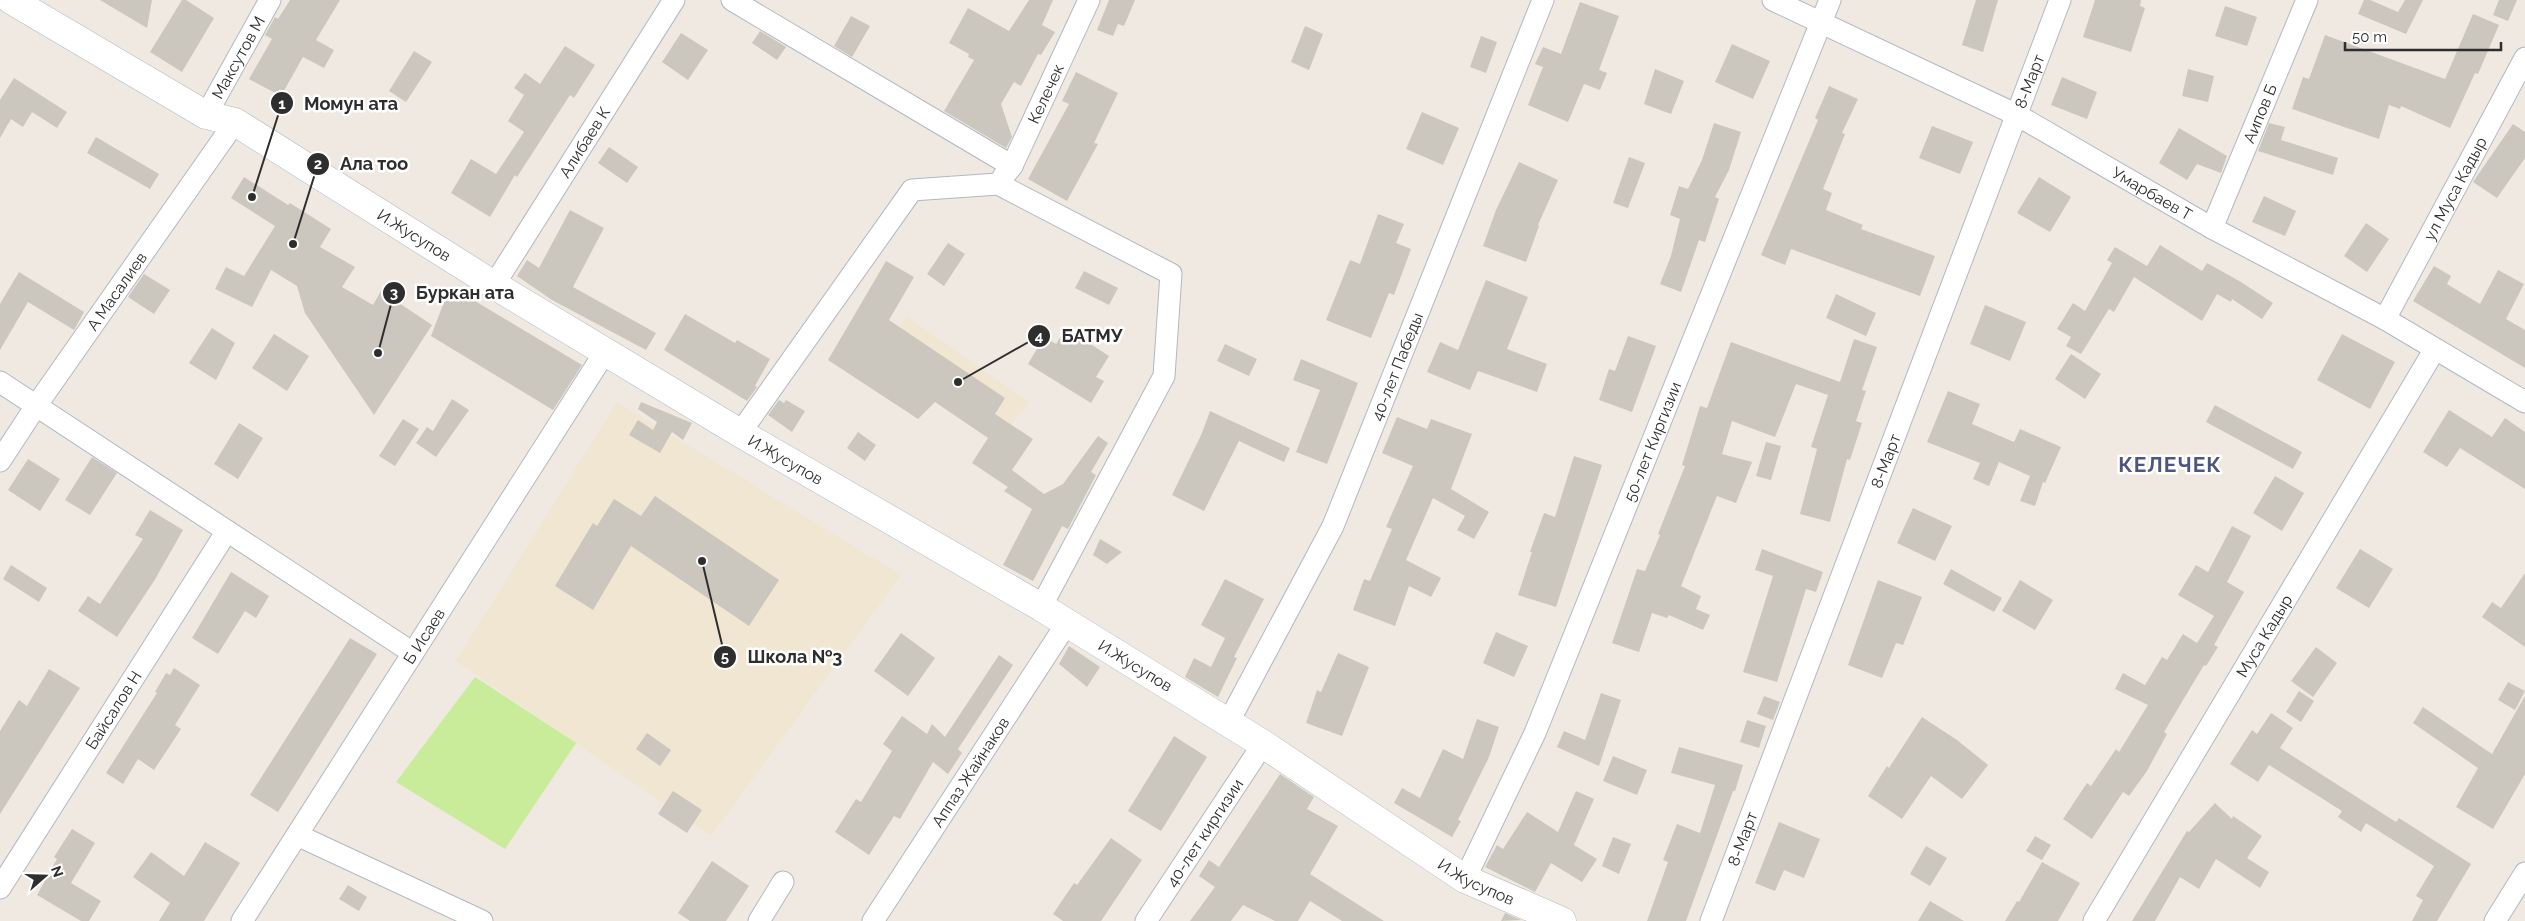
<svg xmlns="http://www.w3.org/2000/svg" width="2525" height="921" viewBox="0 0 2525 921" font-family="Raleway,sans-serif">
	<rect width="100%" height="100%" fill="#efe9e1"/>
	<g fill="#f0e6d1">
		<path d="M906 316 1029 402 1002 436 883 361Z"/>
		<path d="M617 402 901 575 711 836 456 661Z"/>
	</g>
	<path fill="#c9ec9a" d="M475 677 576 743 505 849 396 782Z"/>
	<g fill="#cbc7bf">
		<path d="M100 0H152L147 28Z"/>
		<path d="M182 0H186L214 18 182 72 150 52Z"/>
		<path d="M290 0H340L316 40 334 50 324 68 303 57 281 96 249 79 272 39 265 35 275 17 278 19Z"/>
		<path d="M1029 0H1053L1042 25 1055 32 1041 55 1038 54 1021 86 1014 82 1001 104 1012 137 1006 148 944 111 974 60 968 57 969 54 949 43 968 8 1009 31Z"/>
		<path d="M1109 0H1135L1124 26 1118 24 1113 36 1097 30Z"/>
		<path d="M1976 0H1998L1983 52 1962 45Z"/>
		<path d="M2095 0H2141L2140 6 2145 8 2131 52 2083 37Z"/>
		<path d="M2364 0H2370L2398 12 2405 0H2423L2406 34 2358 14Z"/>
		<path d="M2499 0H2517L2508 21 2493 15Z"/>
		<path d="M1580 2 1619 16 1599 70 1607 73 1600 90 1584 84 1568 122 1528 105 1543 67 1535 64 1543 47 1561 54Z"/>
		<path d="M2225 6 2257 17 2247 46 2215 36Z"/>
		<path d="M2473 14 2499 25 2478 74 2475 73 2450 128 2401 106 2400 109 2389 105 2379 139 2292 109 2303 77 2309 79 2325 35 2445 79Z"/>
		<path d="M851 16 870 26 852 57 834 46Z"/>
		<path d="M1305 26 1323 34 1309 70 1291 62Z"/>
		<path d="M760 31 786 47 777 60 752 43Z"/>
		<path d="M681 33 708 50 688 80 662 62Z"/>
		<path d="M1481 36 1497 42 1486 73 1470 67Z"/>
		<path d="M1732 44 1770 61 1753 99 1715 82Z"/>
		<path d="M565 46 595 65 574 98 570 95 517 177 515 175 490 217 451 193 471 159 496 174 524 132 508 121 524 95 514 88 525 73 540 84Z"/>
		<path d="M414 51 432 62 406 102 389 91Z"/>
		<path d="M1655 69 1684 81 1671 114 1644 104Z"/>
		<path d="M2188 69 2214 76 2208 102 2182 96Z"/>
		<path d="M1076 72 1118 93 1094 143 1098 144 1067 201 1028 179 1069 104 1062 101Z"/>
		<path d="M2062 77 2097 92 2087 119 2051 105Z"/>
		<path d="M14 78 67 112 57 128 32 112 23 127 11 119 0 138V100Z"/>
		<path d="M1829 86 1858 99 1842 133 1845 134 1823 189 1832 193 1826 210 1863 225 1861 229 1935 256 1920 296 1791 249 1785 265 1761 255 1818 120 1815 118Z"/>
		<path d="M1422 112 1459 128 1443 165 1406 149Z"/>
		<path d="M1714 123 1741 132 1729 170 1715 197 1719 199 1705 242 1699 240 1681 292 1660 284 1671 256 1680 219 1670 215 1679 186 1688 189 1702 160Z"/>
		<path d="M2269 123 2285 127 2281 140 2338 158 2333 175 2258 151Z"/>
		<path d="M2513 124 2525 132V158L2497 198 2473 182Z"/>
		<path d="M1932 126 1973 142 1960 174 1919 158Z"/>
		<path d="M2179 128 2227 156 2221 173 2197 164 2187 180 2159 163Z"/>
		<path d="M96 137 159 174 150 189 87 153Z"/>
		<path d="M609 147 638 167 627 183 598 163Z"/>
		<path d="M1629 157 1645 163 1628 208 1613 203Z"/>
		<path d="M1519 162 1558 180 1538 225 1539 226 1526 262 1483 246 1496 210Z"/>
		<path d="M244 177 288 205 290 203 331 229 320 247 355 267 342 287 373 305 381 291 432 325 374 415 305 313 297 286 271 270 252 307 215 289 226 267 244 276 275 226 231 198Z"/>
		<path d="M2039 177 2071 197 2050 232 2017 213Z"/>
		<path d="M2264 196 2296 211 2285 236 2252 222Z"/>
		<path d="M570 210 604 228 573 287 656 333 646 350 552 300 517 276 527 260 539 268Z"/>
		<path d="M1378 214 1404 224 1396 243 1411 249 1394 295 1389 293 1371 338 1326 320 1350 260 1360 264Z"/>
		<path d="M2366 223 2389 239 2367 272 2344 256Z"/>
		<path d="M948 243 965 254 944 286 927 274Z"/>
		<path d="M2160 245 2202 271 2207 263 2241 282 2273 303 2262 319 2232 299 2231 302 2217 294 2202 321 2134 277 2114 312 2109 309 2081 354 2066 346 2071 337 2057 329 2073 303 2085 311 2112 263 2107 260 2115 247 2147 266Z"/>
		<path d="M886 261 914 277 889 320 1005 398 995 414 1033 439 1012 470 1044 494 1063 484 1098 436 1108 443 1091 472 1096 475 1068 529 1062 526 1033 581 1003 565 1032 509 1004 491 1008 487 972 463 988 438 935 402 918 419 828 360Z"/>
		<path d="M2434 266 2451 276 2447 284 2480 304 2498 270 2524 284 2506 319 2525 330V368L2413 301Z"/>
		<path d="M1084 271 1118 288 1109 305 1075 288Z"/>
		<path d="M19 272 84 312 74 330 28 302 0 350V304Z"/>
		<path d="M144 274 170 290 154 314 128 297Z"/>
		<path d="M1486 280 1528 297 1507 349 1547 364 1537 392 1478 371 1470 390 1427 372 1440 342 1458 350Z"/>
		<path d="M450 286 582 365 553 410 431 336Z"/>
		<path d="M1836 294 1876 313 1866 336 1826 318Z"/>
		<path d="M1985 305 2026 322 2010 361 1970 344Z"/>
		<path d="M685 314 735 343 737 340 770 359 755 386 757 387 747 401 664 350Z"/>
		<path d="M212 328 235 343 216 380 189 363Z"/>
		<path d="M1066 328 1109 356 1096 377 1104 381 1091 403 1028 364 1044 337 1056 344Z"/>
		<path d="M274 334 309 356 287 391 252 368Z"/>
		<path d="M2342 334 2395 362 2370 409 2317 380Z"/>
		<path d="M1628 336 1656 346 1632 412 1599 400 1609 369 1615 371Z"/>
		<path d="M1854 339 1877 347 1862 390 1866 391 1856 421 1862 423 1850 460 1847 459 1830 522 1800 514 1817 449 1811 447 1828 395 1796 384 1775 437 1732 421 1722 454 1752 462 1736 503 1717 496 1681 586 1701 596 1696 609 1710 615 1703 630 1669 615 1667 618 1652 613 1639 652 1612 643 1637 569 1645 571 1660 535 1658 534 1685 466 1682 465 1700 406 1707 408 1731 342 1840 382Z"/>
		<path d="M1225 344 1257 359 1249 376 1217 361Z"/>
		<path d="M2071 354 2101 374 2085 399 2055 379Z"/>
		<path d="M1301 359 1358 383 1327 464 1296 452 1320 390 1293 380Z"/>
		<path d="M1948 391 1980 404 1972 424 2014 442 2020 429 2061 447 2045 483 2043 482 2035 506 2020 501 2030 476 1999 462 1989 486 1973 479 1980 463 1927 442Z"/>
		<path d="M452 399 469 410 436 457 416 443 427 427 433 431Z"/>
		<path d="M779 400 784 403 786 400 805 411 792 432 768 415Z"/>
		<path d="M641 402 692 423 683 440 672 432 660 453 629 435 638 420 653 430 657 422 638 409Z"/>
		<path d="M2215 405 2302 452 2293 469 2206 422Z"/>
		<path d="M2449 410 2492 437 2505 418 2525 432V489L2460 448 2447 467 2423 452Z"/>
		<path d="M1210 411 1290 448 1284 462 1239 441 1204 511 1172 495 1202 433Z"/>
		<path d="M1397 417 1427 429 1431 419 1472 434 1451 489 1489 512 1474 539 1457 530 1465 516 1433 498 1406 560 1441 578 1431 597 1409 586 1395 626 1353 610 1364 579 1370 581 1392 529 1386 527 1413 466 1382 453Z"/>
		<path d="M403 419 419 429 395 466 379 456Z"/>
		<path d="M239 423 263 438 238 479 214 464Z"/>
		<path d="M858 432 876 445 865 461 847 448Z"/>
		<path d="M1766 442 1781 446 1771 480 1756 476Z"/>
		<path d="M1574 456 1602 465 1556 607 1518 595 1532 552H1530L1544 513 1555 517Z"/>
		<path d="M92 457 117 473 90 515 65 500Z"/>
		<path d="M28 459 60 479 40 511 8 490Z"/>
		<path d="M2275 476 2304 493 2282 531 2253 513Z"/>
		<path d="M655 496 779 580 749 626 631 546 593 610 555 586 593 523 597 526 614 499 641 516Z"/>
		<path d="M1913 508 1952 526 1935 561 1897 543Z"/>
		<path d="M150 510 183 530 154 581 117 637 78 611 88 596 100 604 143 539 135 535Z"/>
		<path d="M2232 526 2251 536 2227 582 2244 592 2214 645 2218 647 2206 666 2204 665 2164 732 2167 734 2147 771 2129 796 2123 792 2092 839 2063 819 2087 783 2091 786 2116 749 2119 752 2148 705 2115 689 2123 673 2145 685 2162 657 2167 660 2183 634 2197 643 2214 616 2178 595 2196 565 2208 572Z"/>
		<path d="M1100 539 1122 552 1107 564 1093 555Z"/>
		<path d="M1762 549 1823 572 1816 592 1806 589 1777 682 1743 672 1773 576 1755 570Z"/>
		<path d="M2360 549 2393 569 2369 608 2336 588Z"/>
		<path d="M11 565 47 588 39 602 3 579Z"/>
		<path d="M1951 569 2002 598 1994 612 1943 584Z"/>
		<path d="M231 572 269 596 256 618 245 611 218 654 192 638Z"/>
		<path d="M2525 573V647L2482 617 2492 602 2501 608Z"/>
		<path d="M1225 579 1264 599 1234 657 1237 658 1218 697 1185 677 1194 658 1211 667 1225 638 1201 625Z"/>
		<path d="M1878 580 1922 597 1903 645 1896 643 1882 678 1848 665Z"/>
		<path d="M2020 580 2053 600 2035 630 2002 611Z"/>
		<path d="M1496 632 1528 646 1514 677 1483 663Z"/>
		<path d="M901 633 935 658 908 696 874 671Z"/>
		<path d="M350 638 377 654 278 812 250 795Z"/>
		<path d="M1069 646 1100 667 1087 687 1059 664Z"/>
		<path d="M2316 647 2337 663 2313 697 2291 681Z"/>
		<path d="M1338 653 1369 667 1342 736 1306 723 1317 690 1321 692Z"/>
		<path d="M999 655 1013 665 958 749 962 753 948 774 933 762 900 819 894 816 869 855 835 832 856 799 861 802 892 751 883 744 902 716 927 734 932 724 945 737Z"/>
		<path d="M174 668 200 685 175 725 181 729 154 770 138 759 123 784 106 773 157 693 155 692 166 673 170 675Z"/>
		<path d="M49 669 80 688 0 814V731L19 700 27 706Z"/>
		<path d="M2508 682 2525 691 2515 710 2498 700Z"/>
		<path d="M2299 691 2314 701 2301 722 2286 712Z"/>
		<path d="M1601 693 1621 700 1599 766 1557 747 1564 731 1585 740Z"/>
		<path d="M1764 696 1780 702 1773 720 1757 714Z"/>
		<path d="M2525 696V774L2493 829 2456 807 2478 768 2413 723 2423 707 2492 754Z"/>
		<path d="M2271 713 2293 728 2280 748 2396 822 2399 818 2471 864 2437 921H2412L2423 900 2416 896 2434 866 2366 823 2361 832 2338 817 2342 811 2269 765 2258 782 2230 764 2252 730 2257 734Z"/>
		<path d="M1922 717 1957 740 1988 765 1962 799 1931 776 1902 819 1868 796 1887 766 1889 768Z"/>
		<path d="M1477 719 1499 727 1489 757 1458 820 1461 821 1452 837 1394 803 1402 788 1420 798 1443 749 1463 759Z"/>
		<path d="M1747 720 1766 726 1759 748 1740 742Z"/>
		<path d="M647 733 671 750 660 766 636 749Z"/>
		<path d="M1174 736 1207 757 1161 831 1128 811Z"/>
		<path d="M1679 747 1743 765 1735 791H1733L1686 921H1647L1668 862 1663 860 1677 824 1700 833 1715 785 1671 773Z"/>
		<path d="M1613 756 1647 770 1637 795 1603 781Z"/>
		<path d="M1280 774 1314 797 1307 809 1338 826 1310 874 1384 921H1342L1310 901 1298 921H1275L1243 905 1231 921H1190L1215 887 1199 876 1209 860 1219 867Z"/>
		<path d="M673 791 702 810 687 833 658 814Z"/>
		<path d="M1576 791 1594 799 1574 845 1597 859 1582 882 1551 863 1535 892 1485 867 1497 845 1503 849 1527 812 1558 832Z"/>
		<path d="M2215 803 2232 819 2233 816 2262 836 2247 858 2269 872 2260 888 2216 859 2199 889 2180 877 2155 921H2132L2187 831 2189 832Z"/>
		<path d="M1779 822 1820 839 1804 878 1784 870 1775 891 1755 883Z"/>
		<path d="M72 829 95 843 71 883 101 901 89 921H81L37 895 57 859 54 857Z"/>
		<path d="M2035 836 2051 845 2042 860 2026 851Z"/>
		<path d="M1613 837 1631 844 1619 874 1602 866Z"/>
		<path d="M1111 838 1142 860 1101 921H1063L1053 914 1074 883 1077 885Z"/>
		<path d="M205 842 240 863 204 921H159L170 903 133 877 151 852 184 876Z"/>
		<path d="M1926 846 1947 858 1930 886 1910 874Z"/>
		<path d="M712 861 749 886 726 921H690L678 913Z"/>
		<path d="M2042 862 2080 883 2058 921H2005L2017 901 2019 902Z"/>
		<path d="M348 885 367 897 359 911 339 899Z"/>
		<path d="M1930 901 1964 921H1918Z"/>
		<path d="M1505 913 1521 920 1501 921Z"/>
	</g>
	<g fill="none" stroke-linecap="round" stroke-linejoin="round">
		<g stroke="#b4b7c1" stroke-width="23">
			<g id="street">
				<path d="M732 0 1012 166"/>
				<path id="s1" d="M1773 0 2017 115 2212 228 2385 319 2525 402"/>
				<path id="s2" d="M206 115 270 0"/>
				<path id="s3" d="M1003 177 1012 166 1089 0"/>
				<path id="s4" d="M2212 228 2307 0"/>
				<path id="s5" d="M494 285 674 0"/>
				<path id="s6" d="M2385 319 2525 58"/>
				<path d="M0 382 413 653"/>
				<path d="M740 433 912 190 998 184 1171 274 1164 376 1041 607"/>
				<path id="s7" d="M0 461 36 406 235 122"/>
				<path id="s8" d="M1228 723 1333 526 1543 0"/>
				<path d="M297 835 482 921"/>
				<path id="s9" d="M1465 879 1535 733 1830 0"/>
				<path id="s10" d="M0 888 227 531"/>
				<path id="s11" d="M242 921 605 352"/>
				<path d="M759 921 783 882"/>
				<path id="s12" d="M873 921 1067 623"/>
				<path id="s13" d="M1146 921 1263 744"/>
				<path id="s14" d="M1711 921 2060 0"/>
				<path id="s15" d="M2094 921 2435 349"/>
				<path d="M2495 921 2525 873"/>
			</g>
		</g>
		<g stroke="#b4b7c1" stroke-width="29">
			<g id="secondary">
				<path id="s16" d="M11 0 206 115 235 122 494 285 740 433 1041 607 1263 744 1465 879 1562 921"/>
			</g>
		</g>
		<use href="#street" stroke="#fff" stroke-width="21"/>
		<use href="#secondary" stroke="#fff" stroke-width="28"/>
	</g>
	<g text-anchor="middle" stroke-width="5" stroke-linejoin="round" paint-order="stroke">
		<g font-size="16" fill="#2e2e2e" stroke="#fff">
			<text dy="6" stroke="none"><textPath href="#s2" startOffset="66">Максутов М</textPath></text>
			<text dy="6" stroke="none"><textPath href="#s14" startOffset="898">8-Март</textPath></text>
			<text dy="6" stroke="none"><textPath href="#s3" startOffset="94">Келечек</textPath></text>
			<text dy="6" stroke="none"><textPath href="#s4" startOffset="124">Аипов Б</textPath></text>
			<text dy="6" stroke="none"><textPath href="#s5" startOffset="169">Алибаев К</textPath></text>
			<text dy="6" stroke="none"><textPath href="#s6" startOffset="148">ул Муса Кадыр</textPath></text>
			<text dy="6" stroke="none"><textPath href="#s1" startOffset="426">Умарбаев Т</textPath></text>
			<text dy="6" stroke="none"><textPath href="#s16" startOffset="468">И.Жусупов</textPath></text>
			<text dy="6" stroke="none"><textPath href="#s7" startOffset="206">А Масалиев</textPath></text>
			<text dy="6" stroke="none"><textPath href="#s8" startOffset="395">40-лет Пабеды</textPath></text>
			<text dy="6" stroke="none"><textPath href="#s9" startOffset="476">50-лет Киргизии</textPath></text>
			<text dy="6" stroke="none"><textPath href="#s16" startOffset="902">И.Жусупов</textPath></text>
			<text dy="6" stroke="none"><textPath href="#s14" startOffset="492">8-Март</textPath></text>
			<text dy="6" stroke="none"><textPath href="#s15" startOffset="332">Муса Кадыр</textPath></text>
			<text dy="6" stroke="none"><textPath href="#s11" startOffset="338">Б Исаев</textPath></text>
			<text dy="6" stroke="none"><textPath href="#s16" startOffset="1308">И.Жусупов</textPath></text>
			<text dy="6" stroke="none"><textPath href="#s10" startOffset="211">Байсалов Н</textPath></text>
			<text dy="6" stroke="none"><textPath href="#s12" startOffset="178">Аппаз Жайнаков</textPath></text>
			<text dy="6" stroke="none"><textPath href="#s13" startOffset="106">40-лет киргизии</textPath></text>
			<text dy="6" stroke="none"><textPath href="#s14" startOffset="88">8-Март</textPath></text>
			<text dy="6" stroke="none"><textPath href="#s16" startOffset="1712">И.Жусупов</textPath></text>
		</g>
		<g font-size="21" font-weight="bold" letter-spacing="1" fill="#4d5680" stroke="#fff">
			<text x="2170" y="472">КЕЛЕЧЕК</text>
		</g>
	</g>
	<path fill="none" stroke="#2e2e2e" stroke-width="2" d="M252 197L282 103M293 244L318 164M378 353L394 293M958 382L1039 336M702 561L725 657"/>
	<g fill="#2e2e2e" stroke="#fff" stroke-width="2">
		<circle cx="252" cy="197" r="5"/>
		<circle cx="293" cy="244" r="5"/>
		<circle cx="378" cy="353" r="5"/>
		<circle cx="958" cy="382" r="5"/>
		<circle cx="702" cy="561" r="5"/>
		<circle cx="282" cy="103" r="12"/>
		<circle cx="318" cy="164" r="12"/>
		<circle cx="394" cy="293" r="12"/>
		<circle cx="1039" cy="336" r="12"/>
		<circle cx="725" cy="657" r="12"/>
	</g>
	<g font-size="15" text-anchor="middle" font-weight="bold" fill="#fff">
		<text x="282" y="109">1</text>
		<text x="318" y="169">2</text>
		<text x="394" y="298">3</text>
		<text x="1039" y="341">4</text>
		<text x="725" y="662">5</text>
	</g>
	<g font-size="18" text-anchor="middle" font-weight="bold" fill="#2e2e2e" stroke="#fff" stroke-width="5" stroke-linejoin="round" paint-order="stroke">
		<text x="351" y="110">Момун ата</text>
		<text x="374" y="170">Ала тоо</text>
		<text x="465" y="299">Буркан ата</text>
		<text x="1092" y="342">БАТМУ</text>
		<text x="795" y="663">Школа №3</text>
	</g>
	<g transform="translate(45 876) rotate(70)" stroke="#ffffff" stroke-width="4" paint-order="stroke">
	<path d="M0-4L9 19L0 12L-9 19Z" fill="#2e2e2e"/>
	<text y="-8" font-size="14" font-weight="bold" text-anchor="middle" fill="#2e2e2e">N</text>
	</g>
	<path d="M2345 42v8h156v-8" fill="none" stroke="#2e2e2e" stroke-width="2.5"/>
	<text x="2352" y="42" font-size="15" fill="#2e2e2e" stroke="#ffffff" stroke-width="4" paint-order="stroke">50 m</text>
</svg>
